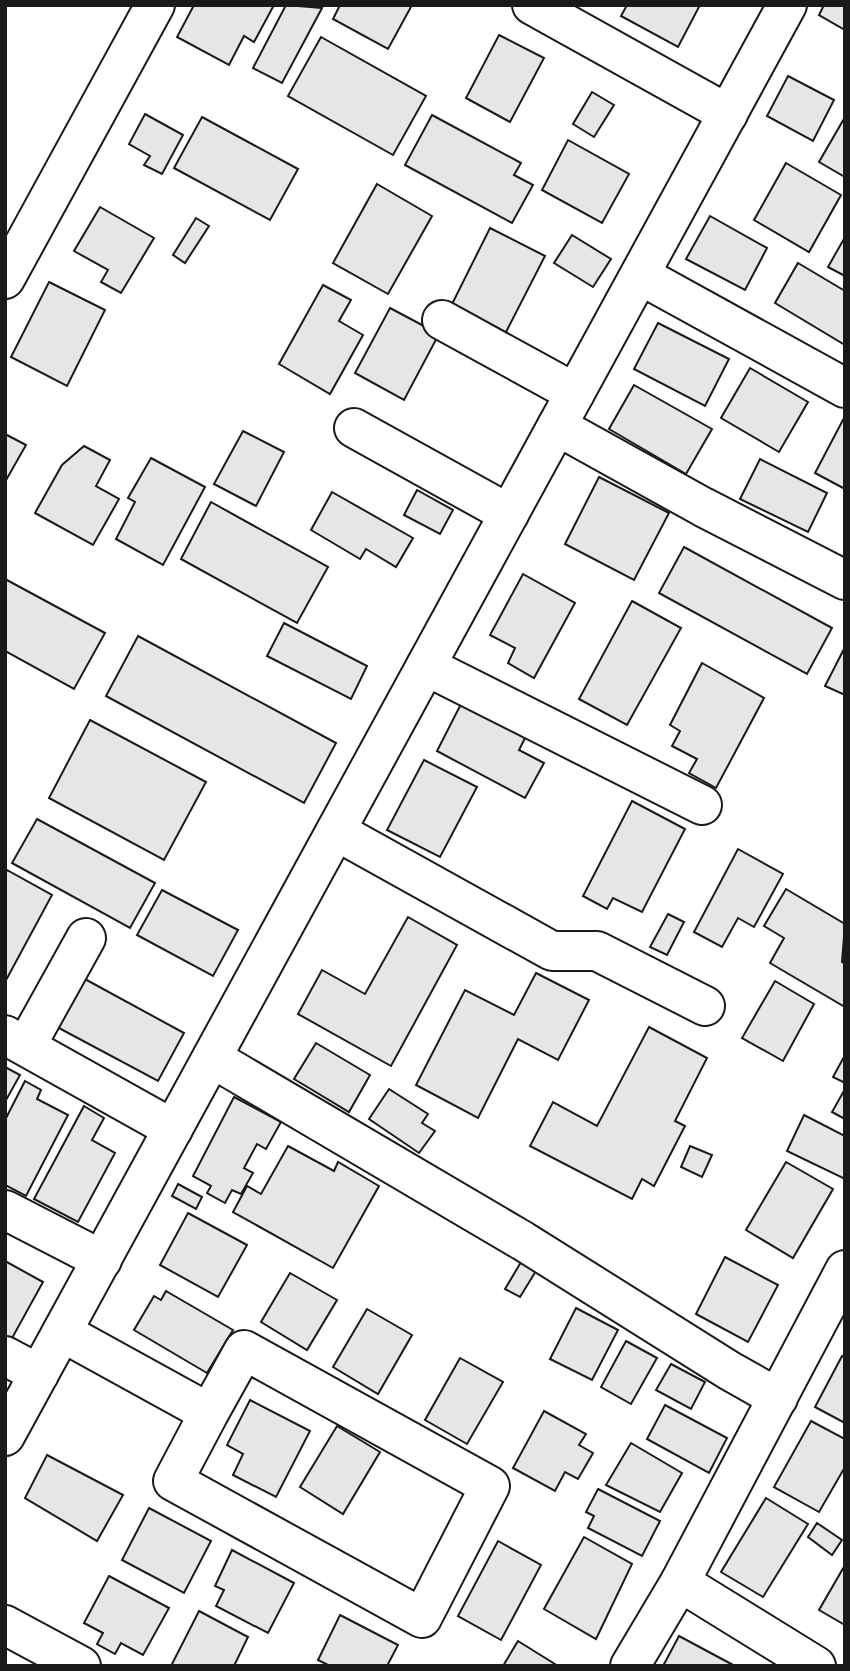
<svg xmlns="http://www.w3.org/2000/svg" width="850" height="1671" viewBox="0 0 850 1671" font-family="Lato,sans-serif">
	<rect width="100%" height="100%" fill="#fff"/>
	<g fill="#e6e6e6" stroke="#1a1a1a" stroke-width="2">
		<path d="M194 5H274L254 42 244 36 229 65 177 37Z"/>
		<path d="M286 5 322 8 282 83 253 68Z"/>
		<path d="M340 5H412L388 49 333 19Z"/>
		<path d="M627 5H700L678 47 621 16Z"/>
		<path d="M824 5H845V30L819 15Z"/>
		<path d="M499 35 544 58 510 122 466 98Z"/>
		<path d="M321 37 426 96 393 155 288 96Z"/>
		<path d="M788 76 834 100 813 141 767 116Z"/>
		<path d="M592 92 614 105 594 137 573 124Z"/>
		<path d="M145 114 183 135 162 174 144 165 150 156 129 144Z"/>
		<path d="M432 115 521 163 514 175 533 185 512 223 405 165Z"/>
		<path d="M202 117 298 169 270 220 174 168Z"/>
		<path d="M845 117V177L819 162Z"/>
		<path d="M568 140 629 174 602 223 542 190Z"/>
		<path d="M786 163 841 195 809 252 754 220Z"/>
		<path d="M377 184 432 216 388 294 333 263Z"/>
		<path d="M100 207 154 238 121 293 101 282 108 270 74 251Z"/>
		<path d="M710 216 767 248 745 290 686 259Z"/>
		<path d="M196 218 209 226 185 263 173 255Z"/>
		<path d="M490 228 545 256 505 334 451 306Z"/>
		<path d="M572 235 611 259 593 287 554 263Z"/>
		<path d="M845 237V276L828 267Z"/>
		<path d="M798 263 845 291V345L775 303Z"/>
		<path d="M49 282 105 310 67 386 11 357Z"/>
		<path d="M323 285 351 300 339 321 363 335 330 394 279 364Z"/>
		<path d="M390 308 439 334 404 400 355 373Z"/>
		<path d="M658 323 729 359 705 406 634 369Z"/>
		<path d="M750 368 808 402 779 452 721 418Z"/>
		<path d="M634 385 712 429 686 474 609 429Z"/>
		<path d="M845 416V489L815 473Z"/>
		<path d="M243 431 284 452 256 506 214 484Z"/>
		<path d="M5 434 26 445 5 482Z"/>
		<path d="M84 446 110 460 96 486 119 499 93 545 35 513 62 465Z"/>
		<path d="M151 458 205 487 163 565 116 539 135 502 128 498Z"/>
		<path d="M760 459 827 493 808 532 740 499Z"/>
		<path d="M599 477 669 513 634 580 565 544Z"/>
		<path d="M417 490 453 510 440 534 404 515Z"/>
		<path d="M332 492 413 538 396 567 366 549 360 559 311 530Z"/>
		<path d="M211 502 328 567 297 623 181 559Z"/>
		<path d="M684 547 832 628 807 674 659 593Z"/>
		<path d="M523 574 575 603 534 678 508 663 515 648 490 635Z"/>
		<path d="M5 579 105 633 74 689 5 651Z"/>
		<path d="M632 601 681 628 627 725 579 699Z"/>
		<path d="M284 623 367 666 351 699 267 656Z"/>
		<path d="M138 636 336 743 304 803 106 696Z"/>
		<path d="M845 647V695L825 686Z"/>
		<path d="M702 663 764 698 716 788 689 773 697 759 672 746 680 731 670 725Z"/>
		<path d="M463 700 527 734 519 750 544 763 525 798 437 751Z"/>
		<path d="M90 720 206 782 164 860 49 798Z"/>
		<path d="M424 760 477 787 440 857 387 830Z"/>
		<path d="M632 801 685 829 642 912 613 898 607 909 583 896Z"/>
		<path d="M37 819 155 883 130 928 12 863Z"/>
		<path d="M738 849 783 874 754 927 738 918 722 947 694 932Z"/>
		<path d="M7 870 52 895 5 982V874Z"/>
		<path d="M786 889 845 924 842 962 845 964V1007L770 963 784 938 764 926Z"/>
		<path d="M162 890 238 930 213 976 137 935Z"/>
		<path d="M668 914 684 922 667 955 650 947Z"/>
		<path d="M408 917 457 945 391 1066 298 1014 322 970 365 994Z"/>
		<path d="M536 973 589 1000 558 1060 518 1039 478 1118 416 1085 465 990 514 1015Z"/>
		<path d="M83 978 184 1033 158 1081 57 1027Z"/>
		<path d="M775 981 814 1004 783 1061 742 1038Z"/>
		<path d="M649 1027 707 1058 675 1121 685 1126 654 1186 642 1179 632 1199 530 1146 553 1102 597 1126Z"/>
		<path d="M316 1043 370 1075 349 1112 294 1079Z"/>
		<path d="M845 1055V1083L833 1077Z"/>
		<path d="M5 1067 20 1075 5 1102Z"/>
		<path d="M25 1081 41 1090 37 1099 68 1115 26 1196 5 1185V1120Z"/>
		<path d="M389 1089 428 1114 422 1123 435 1131 419 1153 369 1119Z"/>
		<path d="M845 1089V1119L832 1112Z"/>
		<path d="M234 1097 281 1122 266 1149 257 1144 244 1168 253 1173 241 1194 232 1190 225 1203 207 1193 211 1186 193 1176Z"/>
		<path d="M84 1106 104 1118 92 1140 115 1153 78 1222 34 1199Z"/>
		<path d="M804 1115 845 1136V1179L787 1151Z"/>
		<path d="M288 1146 334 1171 338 1162 379 1186 333 1268 233 1212 247 1186 261 1194Z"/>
		<path d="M690 1146 712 1155 702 1177 681 1167Z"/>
		<path d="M786 1162 833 1189 793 1258 746 1230Z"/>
		<path d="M178 1184 202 1197 196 1209 172 1196Z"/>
		<path d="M188 1213 247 1245 218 1297 160 1265Z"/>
		<path d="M524 1257 539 1266 520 1297 505 1289Z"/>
		<path d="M725 1257 778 1285 748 1342 696 1314Z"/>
		<path d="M5 1261 43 1282 11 1340 5 1337Z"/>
		<path d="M290 1273 337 1300 307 1350 261 1322Z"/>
		<path d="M166 1291 233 1330 207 1373 134 1330 154 1296 161 1300Z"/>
		<path d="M576 1308 618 1330 592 1380 550 1359Z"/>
		<path d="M367 1309 412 1335 378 1394 333 1367Z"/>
		<path d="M626 1341 657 1358 631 1404 601 1387Z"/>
		<path d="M842 1356 845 1357V1423L815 1407Z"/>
		<path d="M460 1358 503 1382 467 1444 425 1420Z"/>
		<path d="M671 1364 705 1382 691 1409 656 1390Z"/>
		<path d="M250 1400 310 1431 276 1497 233 1475 243 1454 227 1445Z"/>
		<path d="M665 1405 727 1438 709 1473 647 1439Z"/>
		<path d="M544 1411 586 1434 579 1445 593 1453 578 1479 565 1472 555 1491 513 1468Z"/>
		<path d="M811 1421 845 1439V1467L819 1512 774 1487Z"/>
		<path d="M337 1426 380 1452 343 1514 300 1487Z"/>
		<path d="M631 1443 682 1473 660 1512 606 1485Z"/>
		<path d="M47 1455 123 1495 97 1541 25 1498Z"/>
		<path d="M598 1489 660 1521 642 1556 588 1528 594 1516 586 1512Z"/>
		<path d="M766 1498 808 1524 763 1597 721 1572Z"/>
		<path d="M149 1508 211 1541 184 1593 122 1560Z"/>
		<path d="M817 1523 842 1540 832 1555 808 1537Z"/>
		<path d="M584 1537 632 1564 596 1639 544 1609Z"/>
		<path d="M498 1541 541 1565 501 1640 458 1616Z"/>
		<path d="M232 1550 294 1583 268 1633 216 1606 224 1590 215 1586Z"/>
		<path d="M845 1565V1625L819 1610Z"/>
		<path d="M109 1576 169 1608 143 1655 121 1643 115 1654 97 1644 103 1633 84 1623Z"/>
		<path d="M199 1611 248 1637 234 1666H171Z"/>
		<path d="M340 1615 398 1645 387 1666H330L318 1660Z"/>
		<path d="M679 1636 735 1666H663Z"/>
		<path d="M518 1641 558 1666H503Z"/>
	</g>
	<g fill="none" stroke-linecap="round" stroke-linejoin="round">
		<g stroke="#1a1a1a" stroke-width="42">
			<g id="minor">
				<path d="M532 5 728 114"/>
				<path d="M640 275 845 388"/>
				<path d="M5 279 155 5"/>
				<path d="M442 320 575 393"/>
				<path d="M557 426 703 507 845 580"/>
				<path d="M354 428 509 514"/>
				<path d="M426 666 702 805"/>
				<path d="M336 831 552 951H597L705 1006"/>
				<path d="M5 1035 173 1129"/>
				<path d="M26 1046 86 938"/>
				<path d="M212 1058 523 1241 730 1371 778 1398"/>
				<path d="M5 1210 102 1260"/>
				<path d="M62 1332 209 1413 173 1481 422 1618 490 1486 244 1350 209 1413"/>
				<path d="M5 1356 39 1374"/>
				<path d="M5 1436 787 5"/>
				<path d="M680 1582 816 1666"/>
				<path d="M5 1625 81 1666"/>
				<path d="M630 1666 680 1582 845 1270"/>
			</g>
		</g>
		<use href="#minor" stroke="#fff" stroke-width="38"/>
	</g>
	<rect width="850" height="1671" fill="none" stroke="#1a1a1a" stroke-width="14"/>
</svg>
